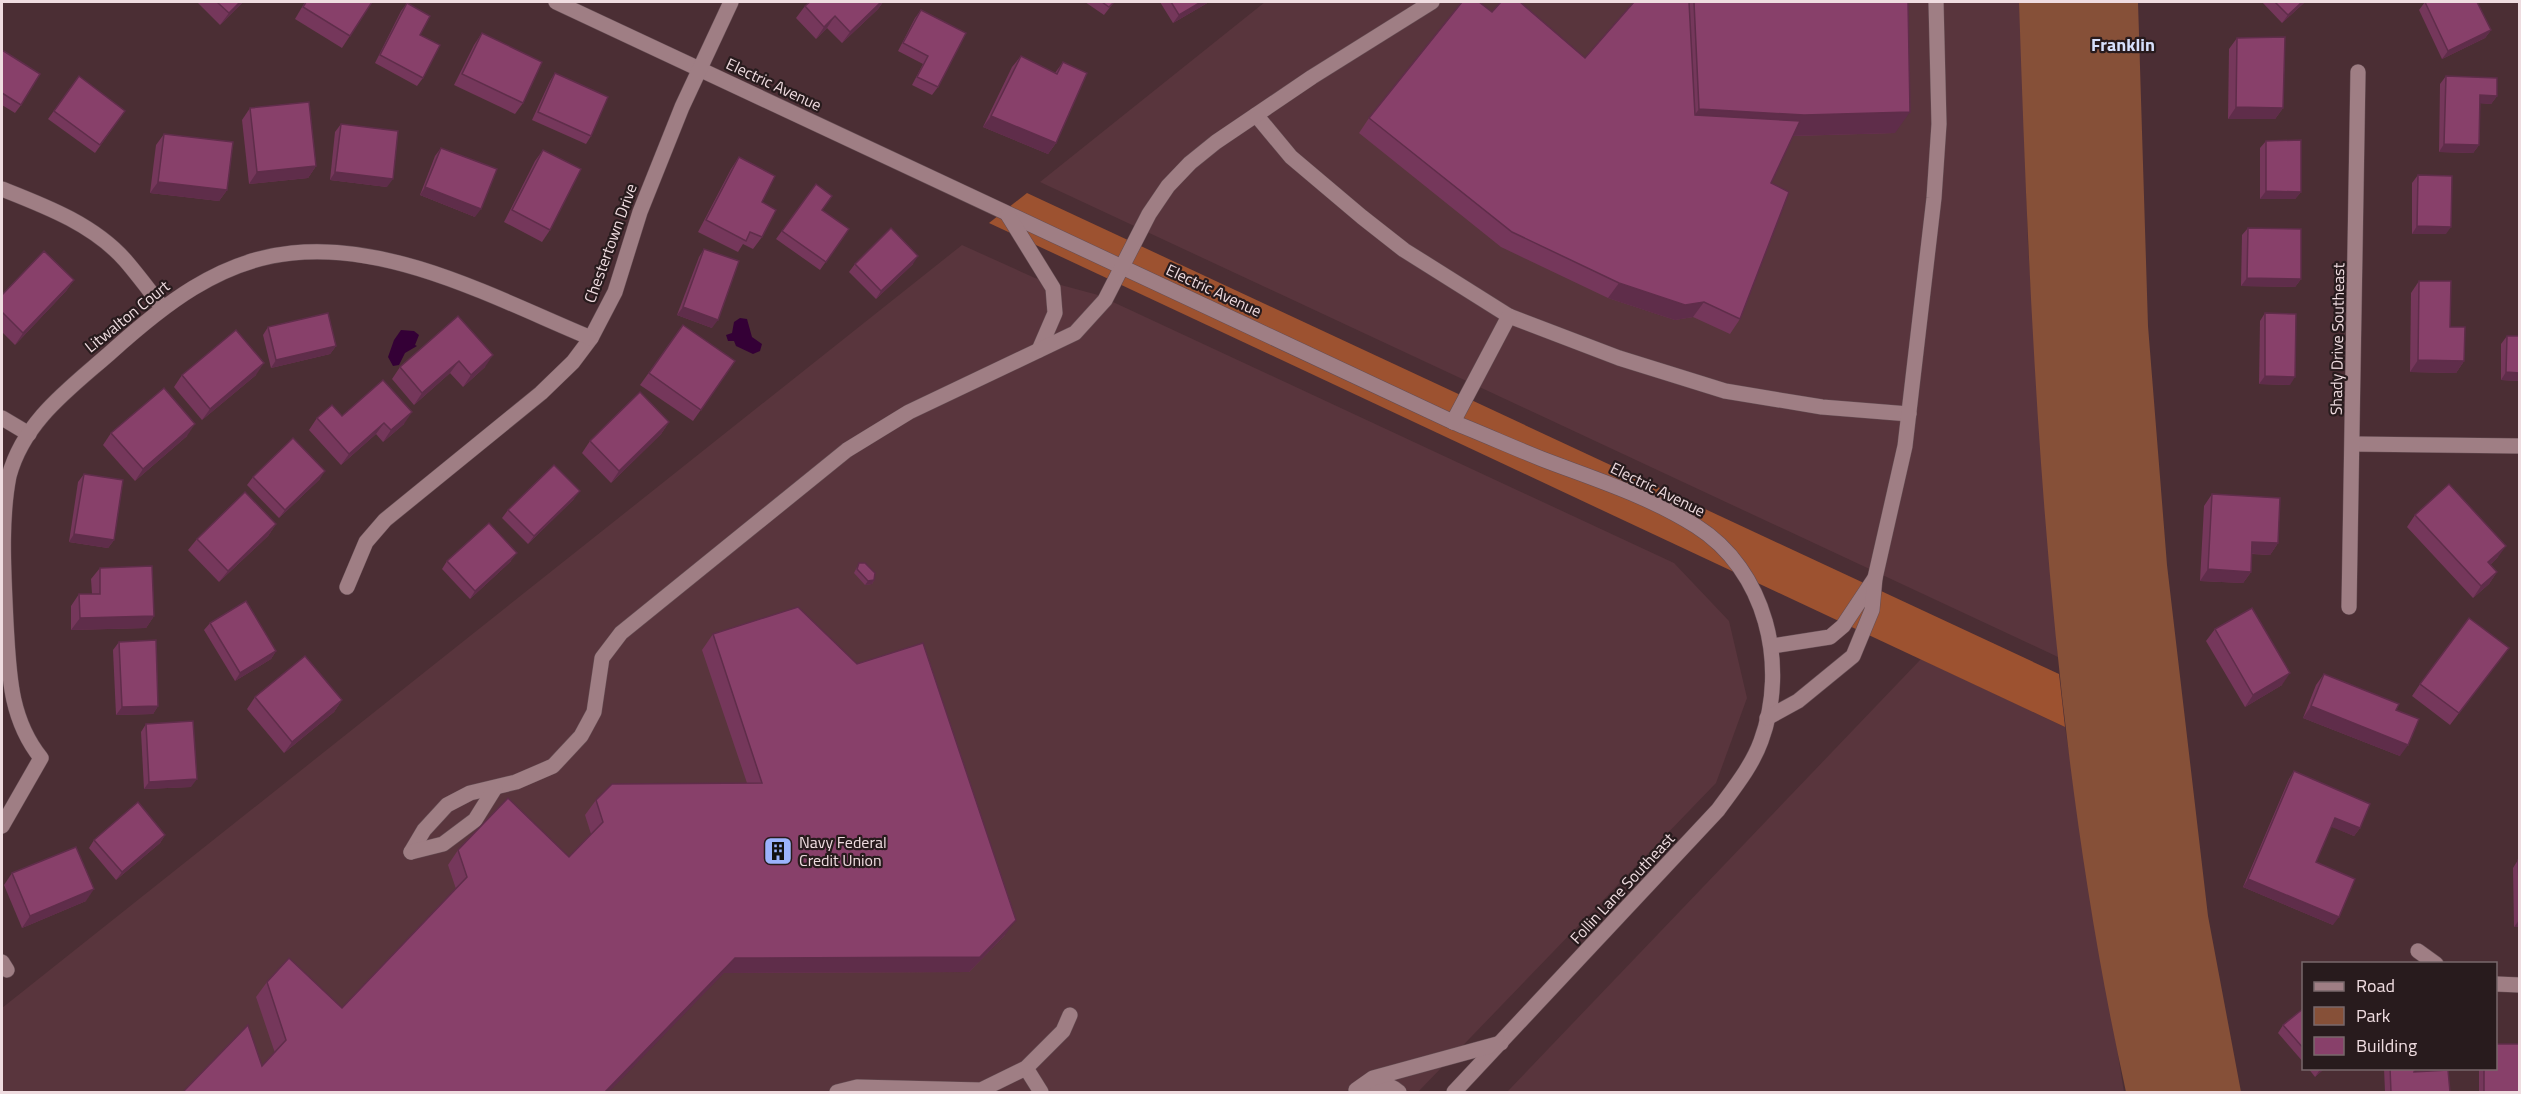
<svg xmlns="http://www.w3.org/2000/svg" width="2521" height="1094" viewBox="0 0 2521 1094" font-family="'Titillium Web',sans-serif">
	<rect width="100%" height="100%" fill="#4b2e34"/>
	<g fill="#59353d">
		<path d="M1265 2H2021L2028 245 2058 657 1040 182Z"/>
		<path d="M962 245 1035 278 1098 295 1674 563 1729 621 1747 698 1716 783 1418 1092H2V1008Z"/>
		<path d="M1921 659 2065 727 2124 1092H1507Z"/>
	</g>
	<path fill="#865038" d="M2019 2H2138L2148 326 2167 565 2208 916 2241 1092H2126C2048 738 2031 363 2019 2Z"/>
	<path fill="#9d5230" d="M1027 193 2059 674 2065 727 989 223Z"/>
	<g fill="#340036">
		<path d="M740 318 747 319 752 337 762 344 760 351 753 354 736 346 734 341H728L726 335 732 333 734 322Z"/>
		<path d="M401 330 414 331 419 335 415 345 417 346 405 353 399 365 393 366 388 357 394 340Z"/>
	</g>
	<g fill="none" stroke-linecap="round" stroke-linejoin="round">
		<g stroke="#654d53" stroke-width="16">
			<g id="minor">
				<path d="M556 2 1453 422C1483 434 1512 447 1542 459 1594 479 1649 496 1696 526 1766 570 1789 665 1761 741 1752 766 1734 788 1718 810L1454 1092"/>
				<path d="M1256 115 1291 157 1362 217 1404 250 1509 316 1619 358 1725 391 1822 407 1909 414"/>
				<path d="M2 189C45 206 93 224 125 260 138 275 150 291 162 307"/>
				<path d="M1008 215 1053 288 1055 313 1039 350"/>
				<path d="M2 418 29 434"/>
				<path d="M1453 422 1509 316"/>
				<path d="M2353 444 2520 446"/>
				<path d="M347 587 366 542 385 520 541 393 573 362 591 338 615 292 640 212 682 107 731 2"/>
				<path d="M2349 607 2358 72"/>
				<path d="M1772 646 1830 637 1843 626 1875 578"/>
				<path d="M1767 718 1798 701 1853 656 1872 610 1875 578 1905 446 1934 198 1939 124 1936 2"/>
				<path d="M2 826 41 758C9 718 9 672 6 623 4 576 0 522 9 476 24 421 69 389 110 353 162 306 219 260 292 253 393 242 499 300 591 338"/>
				<path d="M411 852 424 830 447 805 470 793 516 782 553 766 581 736 594 712 602 658 621 633 847 450 909 412 1075 333 1105 300 1149 214 1168 186 1190 163 1216 142 1312 77 1432 2"/>
				<path d="M411 852 443 844 475 820 495 788"/>
				<path d="M2418 951 2436 964"/>
				<path d="M2 962 7 970"/>
				<path d="M2496 984 2520 985"/>
				<path d="M1026 1068 1041 1092"/>
				<path d="M1366 1086C1379 1082 1389 1083 1399 1092"/>
				<path d="M1356 1090 1373 1078 1501 1043"/>
				<path d="M837 1092 857 1087 981 1090 1026 1068 1063 1031 1070 1015"/>
			</g>
		</g>
		<use href="#minor" stroke="#9f7e84" stroke-width="15"/>
	</g>
	<g fill="#75375b">
		<path d="M197 2H243L220 25Z"/>
		<path d="M305 2H372L342 48 295 19Z"/>
		<path d="M810 2H883L878 9 842 43 827 28 816 39 796 18 805 6Z"/>
		<path d="M1085 2H1114L1104 15Z"/>
		<path d="M1160 2H1209L1173 23Z"/>
		<path d="M1634 2H1908L1895 133 1793 136 1771 183 1740 319 1730 334 1693 317 1675 320 1608 298 1501 247 1359 133 1369 118 1492 12 1585 58Z"/>
		<path d="M2262 2H2305L2282 23Z"/>
		<path d="M2425 2 2491 30 2485 38 2442 59 2419 10Z"/>
		<path d="M407 3 420 35 423 78 417 86 375 63 401 11Z"/>
		<path d="M921 10 938 87 932 95 912 85 923 64 898 51 915 18Z"/>
		<path d="M482 33 523 103 515 114 454 85 474 45Z"/>
		<path d="M2237 38 2283 108 2275 119H2228L2229 49Z"/>
		<path d="M2 50 21 105 15 113 2 105Z"/>
		<path d="M1021 56 1055 73 1063 62 1056 143 1048 154 983 127 1012 67Z"/>
		<path d="M555 73 591 136 586 144 532 120 550 81Z"/>
		<path d="M79 76 125 111 95 153 48 119Z"/>
		<path d="M2446 76 2497 96 2491 104 2480 103 2479 145 2473 153 2439 152 2440 84Z"/>
		<path d="M250 108 316 166 308 178 249 184 242 120Z"/>
		<path d="M341 124 387 187 330 180 335 132Z"/>
		<path d="M164 134 227 190 219 201 150 193 156 145Z"/>
		<path d="M2266 141 2301 192 2295 199H2260V148Z"/>
		<path d="M441 148 475 217 420 195 435 156Z"/>
		<path d="M543 150 550 230 542 242 504 222 535 161Z"/>
		<path d="M739 157 762 202V237L753 249 743 244 738 252 698 232 731 169Z"/>
		<path d="M2418 175 2446 234H2412V183Z"/>
		<path d="M816 184 822 210 849 229 820 270 776 239Z"/>
		<path d="M2248 228 2301 279 2295 287 2241 286 2242 235Z"/>
		<path d="M704 249 712 328 677 315 699 257Z"/>
		<path d="M855 264H913L876 299 849 272Z"/>
		<path d="M74 280 66 291 15 345 2 332V295Z"/>
		<path d="M2419 281 2450 327 2464 361 2456 373 2410 372 2411 293Z"/>
		<path d="M2265 313 2290 385 2259 384 2260 321Z"/>
		<path d="M458 316 485 367 463 387 450 373 414 405 392 379 400 367Z"/>
		<path d="M683 325 735 361 693 421 640 385Z"/>
		<path d="M268 327 336 346 330 354 271 368 263 335Z"/>
		<path d="M2507 336H2520V381L2501 380V344Z"/>
		<path d="M182 375H256L202 420 174 387Z"/>
		<path d="M342 416 404 424 383 442 376 434 341 465 309 430 317 418Z"/>
		<path d="M669 422 661 434 611 483 582 453 590 441Z"/>
		<path d="M111 433 187 436 135 481 103 445Z"/>
		<path d="M84 474 114 540 108 548 69 542 78 482Z"/>
		<path d="M253 477 320 479 279 518 247 485Z"/>
		<path d="M2212 494 2278 543 2270 555 2252 554 2251 572 2243 583 2200 581 2204 506Z"/>
		<path d="M574 499 528 544 502 518 508 510Z"/>
		<path d="M2415 515 2498 557 2490 565 2497 572 2489 584 2473 598 2407 527Z"/>
		<path d="M276 524 268 536 219 582 188 550 197 539Z"/>
		<path d="M447 561H511L470 599 442 569Z"/>
		<path d="M859 563 874 580 872 584 865 585 854 573Z"/>
		<path d="M100 568 154 616 146 628 71 630V606L79 594H92L91 579Z"/>
		<path d="M210 623 276 651 271 659 235 681 204 630Z"/>
		<path d="M2215 629 2282 685 2245 707 2206 641Z"/>
		<path d="M713 634 1005 935 969 972 724 973 262 1066 275 1053 256 997 267 982 342 1008 456 889 448 865 458 850 569 857 591 834 585 815 596 800 747 783 702 650Z"/>
		<path d="M119 642 158 706 153 714 116 715 113 650Z"/>
		<path d="M2500 659 2450 725 2412 696 2420 684Z"/>
		<path d="M2324 674 2396 710 2400 756 2303 718 2316 685Z"/>
		<path d="M255 697 342 700 334 712 284 753 247 709Z"/>
		<path d="M146 724 191 787 144 789 141 732Z"/>
		<path d="M2294 771 2360 828 2354 836 2331 826 2316 862 2333 925 2243 887 2289 779Z"/>
		<path d="M165 835 160 843 116 880 89 848 94 840Z"/>
		<path d="M2518 860H2520V927H2514L2513 868Z"/>
		<path d="M12 873 86 901 22 928 4 885Z"/>
		<path d="M2304 1008V1063L2278 1033 2283 1025Z"/>
		<path d="M2308 1068H2325L2315 1077Z"/>
		<path d="M2384 1068H2415L2414 1072 2450 1092H2385Z"/>
		<path d="M2479 1068H2496L2520 1092H2479Z"/>
	</g>
	<g fill="#5f2d4a">
		<path d="M240 2H243L220 25 229 13Z"/>
		<path d="M881 2H883L878 9 842 43 850 32Z"/>
		<path d="M1201 2H1209L1173 23 1179 15Z"/>
		<path d="M2302 2H2305L2282 23 2288 15Z"/>
		<path d="M835 16 827 28 816 39 824 27Z"/>
		<path d="M2491 30 2485 38 2442 59 2448 51Z"/>
		<path d="M2480 95 2497 96 2491 104 2475 103Z"/>
		<path d="M2236 107 2283 108 2275 119H2228Z"/>
		<path d="M1699 109 1910 112 1895 133 1789 136 1684 130Z"/>
		<path d="M991 116 1056 143 1048 154 983 127Z"/>
		<path d="M2444 144 2479 145 2473 153 2439 152Z"/>
		<path d="M316 166 308 178 249 184 257 172Z"/>
		<path d="M335 172 393 179 387 187 330 180Z"/>
		<path d="M158 182 227 190 219 201 150 193Z"/>
		<path d="M425 187 481 209 475 217 420 195Z"/>
		<path d="M2266 191 2301 192 2295 199H2260Z"/>
		<path d="M2417 226 2451 227 2446 234H2412Z"/>
		<path d="M918 256 913 264 876 299 881 291Z"/>
		<path d="M2247 278 2301 279 2295 287 2241 286Z"/>
		<path d="M74 280 66 291 15 345 23 333Z"/>
		<path d="M1619 283 1704 302 1693 317 1675 320 1608 298Z"/>
		<path d="M683 307 718 320 712 328 677 315Z"/>
		<path d="M336 346 330 354 271 368 276 360Z"/>
		<path d="M493 355 485 367 463 387 471 375Z"/>
		<path d="M2418 360 2464 361 2456 373 2410 372Z"/>
		<path d="M459 361 450 373 414 405 422 393Z"/>
		<path d="M264 363 256 375 202 420 210 409Z"/>
		<path d="M2506 372 2520 373V381L2501 380Z"/>
		<path d="M2265 376 2295 377 2290 385 2259 384Z"/>
		<path d="M412 412 404 424 383 442 391 430Z"/>
		<path d="M669 422 661 434 611 483 619 471Z"/>
		<path d="M384 423 376 434 341 465 349 454Z"/>
		<path d="M195 424 187 436 135 481 143 469Z"/>
		<path d="M325 471 320 479 279 518 285 510Z"/>
		<path d="M580 491 574 499 528 544 534 536Z"/>
		<path d="M276 524 268 536 219 582 228 571Z"/>
		<path d="M74 534 114 540 108 548 69 542Z"/>
		<path d="M2252 542 2278 543 2270 555 2244 553Z"/>
		<path d="M2506 546 2498 557 2480 574 2488 562Z"/>
		<path d="M517 553 511 561 470 599 475 591Z"/>
		<path d="M2208 569 2251 572 2243 583 2200 581Z"/>
		<path d="M2497 572 2489 584 2473 598 2481 586Z"/>
		<path d="M874 580 872 584 865 585 868 581Z"/>
		<path d="M154 616 146 628 71 630 80 618Z"/>
		<path d="M276 651 271 659 235 681 240 673Z"/>
		<path d="M2290 673 2282 685 2245 707 2253 695Z"/>
		<path d="M342 700 334 712 284 753 292 742Z"/>
		<path d="M158 706 153 714 116 715 122 707Z"/>
		<path d="M2311 706 2408 745 2400 756 2303 718Z"/>
		<path d="M197 779 191 787 144 789 149 782Z"/>
		<path d="M2335 818 2360 828 2354 836 2329 826Z"/>
		<path d="M165 835 160 843 116 880 122 872Z"/>
		<path d="M2248 879 2339 917 2333 925 2243 887Z"/>
		<path d="M94 889 86 901 22 928 30 916Z"/>
		<path d="M2520 919V927H2514Z"/>
		<path d="M1016 920 1005 935 969 972 724 973 609 1092H605L735 958Z"/>
		<path d="M2321 1068H2325L2315 1077Z"/>
	</g>
	<g fill="#88406a" stroke="#5f2d4a" stroke-width="1.5">
		<path d="M217 2H240L229 13Z"/>
		<path d="M306 2H372L350 36 303 7Z"/>
		<path d="M810 2H881L850 32 835 16 824 27 805 6Z"/>
		<path d="M1102 2H1114L1109 7Z"/>
		<path d="M1171 2H1201L1179 15Z"/>
		<path d="M1462 2H1479L1492 12 1501 2H1520L1585 58 1634 2H1689L1695 115 1800 121 1771 183 1789 192 1740 319 1704 302 1685 305 1619 283 1512 232 1369 118Z"/>
		<path d="M1694 2H1908L1910 112 1804 115 1699 109Z"/>
		<path d="M2275 2H2302L2288 15Z"/>
		<path d="M2425 2H2477L2491 30 2448 51Z"/>
		<path d="M407 3 430 16 420 35 440 45 423 78 380 55Z"/>
		<path d="M921 10 966 33 938 87 917 77 928 56 903 43Z"/>
		<path d="M482 33 542 62 523 103 462 74Z"/>
		<path d="M2285 37 2283 108 2236 107 2237 38Z"/>
		<path d="M2 50 40 74 21 105 2 93Z"/>
		<path d="M1021 56 1057 74 1063 62 1087 73 1056 143 991 116Z"/>
		<path d="M555 73 608 97 591 136 538 112Z"/>
		<path d="M79 76 125 111 100 145 54 111Z"/>
		<path d="M2446 76 2497 78V96L2480 95 2479 145 2444 144Z"/>
		<path d="M309 102 316 166 257 172 250 108Z"/>
		<path d="M341 124 398 131 393 179 335 172Z"/>
		<path d="M164 134 233 142 227 190 158 182Z"/>
		<path d="M2301 140V192L2266 191V141Z"/>
		<path d="M441 148 497 169 481 209 425 187Z"/>
		<path d="M543 150 581 169 550 230 512 210Z"/>
		<path d="M739 157 775 176 762 202 776 210 762 237 750 232 746 241 706 220Z"/>
		<path d="M2418 175 2452 176 2451 227 2417 226Z"/>
		<path d="M816 184 832 196 822 210 849 229 826 262 782 231Z"/>
		<path d="M891 228 918 256 881 291 855 264Z"/>
		<path d="M2248 228 2301 229V279L2247 278Z"/>
		<path d="M704 249 739 261 718 320 683 307Z"/>
		<path d="M44 251 74 280 23 333 2 312V295Z"/>
		<path d="M2419 281H2451L2450 327H2465L2464 361 2418 360Z"/>
		<path d="M328 313 336 346 276 360 268 327Z"/>
		<path d="M2265 313 2296 314 2295 377 2265 376Z"/>
		<path d="M458 316 493 355 471 375 459 361 422 393 400 367Z"/>
		<path d="M683 325 735 361 701 410 649 373Z"/>
		<path d="M236 330 264 363 210 409 182 375Z"/>
		<path d="M2507 336H2520V373L2506 372Z"/>
		<path d="M383 380 412 412 391 430 384 423 349 454 317 418 332 405 342 416Z"/>
		<path d="M164 388 195 424 143 469 111 433Z"/>
		<path d="M640 392 669 422 619 471 590 441Z"/>
		<path d="M293 438 325 471 285 510 253 477Z"/>
		<path d="M554 465 580 491 534 536 508 510Z"/>
		<path d="M84 474 123 480 114 540 74 534Z"/>
		<path d="M2449 484 2506 546 2488 562 2497 572 2481 586 2415 515Z"/>
		<path d="M245 492 276 524 228 571 197 539Z"/>
		<path d="M2212 494 2280 498 2278 543 2252 542 2251 572 2208 569Z"/>
		<path d="M489 523 517 553 475 591 447 561Z"/>
		<path d="M859 563H865L875 573 874 580 868 581 857 569Z"/>
		<path d="M152 566 154 616 80 618 79 594H100V568Z"/>
		<path d="M246 601 276 651 240 673 210 623Z"/>
		<path d="M798 607 857 664 923 643 1016 920 980 957 735 958 605 1092H183L248 1025 262 1066 286 1040 267 982 289 958 342 1008 467 877 458 850 508 798 569 857 603 822 596 800 612 784 762 783 713 634Z"/>
		<path d="M2252 608 2290 673 2253 695 2215 629Z"/>
		<path d="M2469 618 2509 648 2459 713 2420 684Z"/>
		<path d="M156 640 158 706 122 707 119 642Z"/>
		<path d="M305 656 342 700 292 742 255 697Z"/>
		<path d="M2324 674 2399 704 2396 710 2419 719 2408 745 2311 706Z"/>
		<path d="M193 721 197 779 149 782 146 724Z"/>
		<path d="M2294 771 2370 804 2360 828 2335 818 2316 862 2355 879 2339 917 2248 879Z"/>
		<path d="M138 802 165 835 122 872 94 840Z"/>
		<path d="M76 847 94 889 30 916 12 873Z"/>
		<path d="M2518 860H2520V905Z"/>
		<path d="M2304 1008V1049L2283 1025Z"/>
		<path d="M2496 1044H2520V1092H2484V1068H2496Z"/>
		<path d="M2390 1068H2415L2414 1072 2448 1070 2450 1092H2391Z"/>
	</g>
	<defs>
		<g id="building-square" transform="scale(1.5)"><rect x="-9" y="-9" width="18" height="18" rx="4" fill="#9bb4fd" stroke="#281b1d"/><path d="M-4-6H4V6H1V3H-1V6H-4ZM-2.5-4.3h1.7v1.8h-1.7ZM.8-4.3h1.7v1.8H.8ZM-2.5-1h1.7V.8h-1.7ZM.8-1h1.7V.8H.8Z" fill="#111"/></g>
	</defs>
	<g fill-rule="evenodd">
		<use href="#building-square" x="778" y="851"/>
	</g>
	<g text-anchor="middle" stroke-width="4.5" stroke-linejoin="round" paint-order="stroke">
		<g font-size="16" fill="#efdce0" stroke="#281b1d">
			<text transform="translate(774 84) rotate(25)" y="6">Electric Avenue</text>
			<text transform="translate(610 243) rotate(-70)" y="6">Chestertown Drive</text>
			<text transform="translate(1214 290) rotate(25)" y="6">Electric Avenue</text>
			<text transform="translate(127 316) rotate(-39)" y="6">Litwalton Court</text>
			<text transform="translate(2337 339) rotate(-89)" y="6">Shady Drive Southeast</text>
			<text transform="translate(1658 489) rotate(26)" y="6">Electric Avenue</text>
			<text transform="translate(1622 888) rotate(-47)" y="6">Follin Lane Southeast</text>
		</g>
		<g font-size="16" fill="#efdce0" stroke="#281b1d" text-anchor="start">
			<text x="799" y="848">Navy Federal<tspan x="799" dy="18">Credit Union</tspan></text>
		</g>
		<g font-size="18" font-weight="bold" fill="#d6e0fc" stroke="#281b1d">
			<text x="2123" y="51">Franklin</text>
		</g>
	</g>
	<rect width="2521" height="1094" fill="none" stroke="#efdce0" stroke-width="6"/>
	<rect x="2302" y="962" width="195" height="108" fill="#281b1d" stroke="#78686b" stroke-width="1.5"/>
	<rect x="2314" y="982" width="30" height="9" fill="#9f7e84" stroke="#78686b" stroke-width="1.5"/>
	<text x="2356" y="992" font-size="18" fill="#efdce0">Road</text>
	<rect x="2314" y="1007" width="30" height="18" fill="#865038" stroke="#78686b" stroke-width="1.5"/>
	<text x="2356" y="1022" font-size="18" fill="#efdce0">Park</text>
	<rect x="2314" y="1037" width="30" height="18" fill="#88406a" stroke="#78686b" stroke-width="1.5"/>
	<text x="2356" y="1052" font-size="18" fill="#efdce0">Building</text>
</svg>
